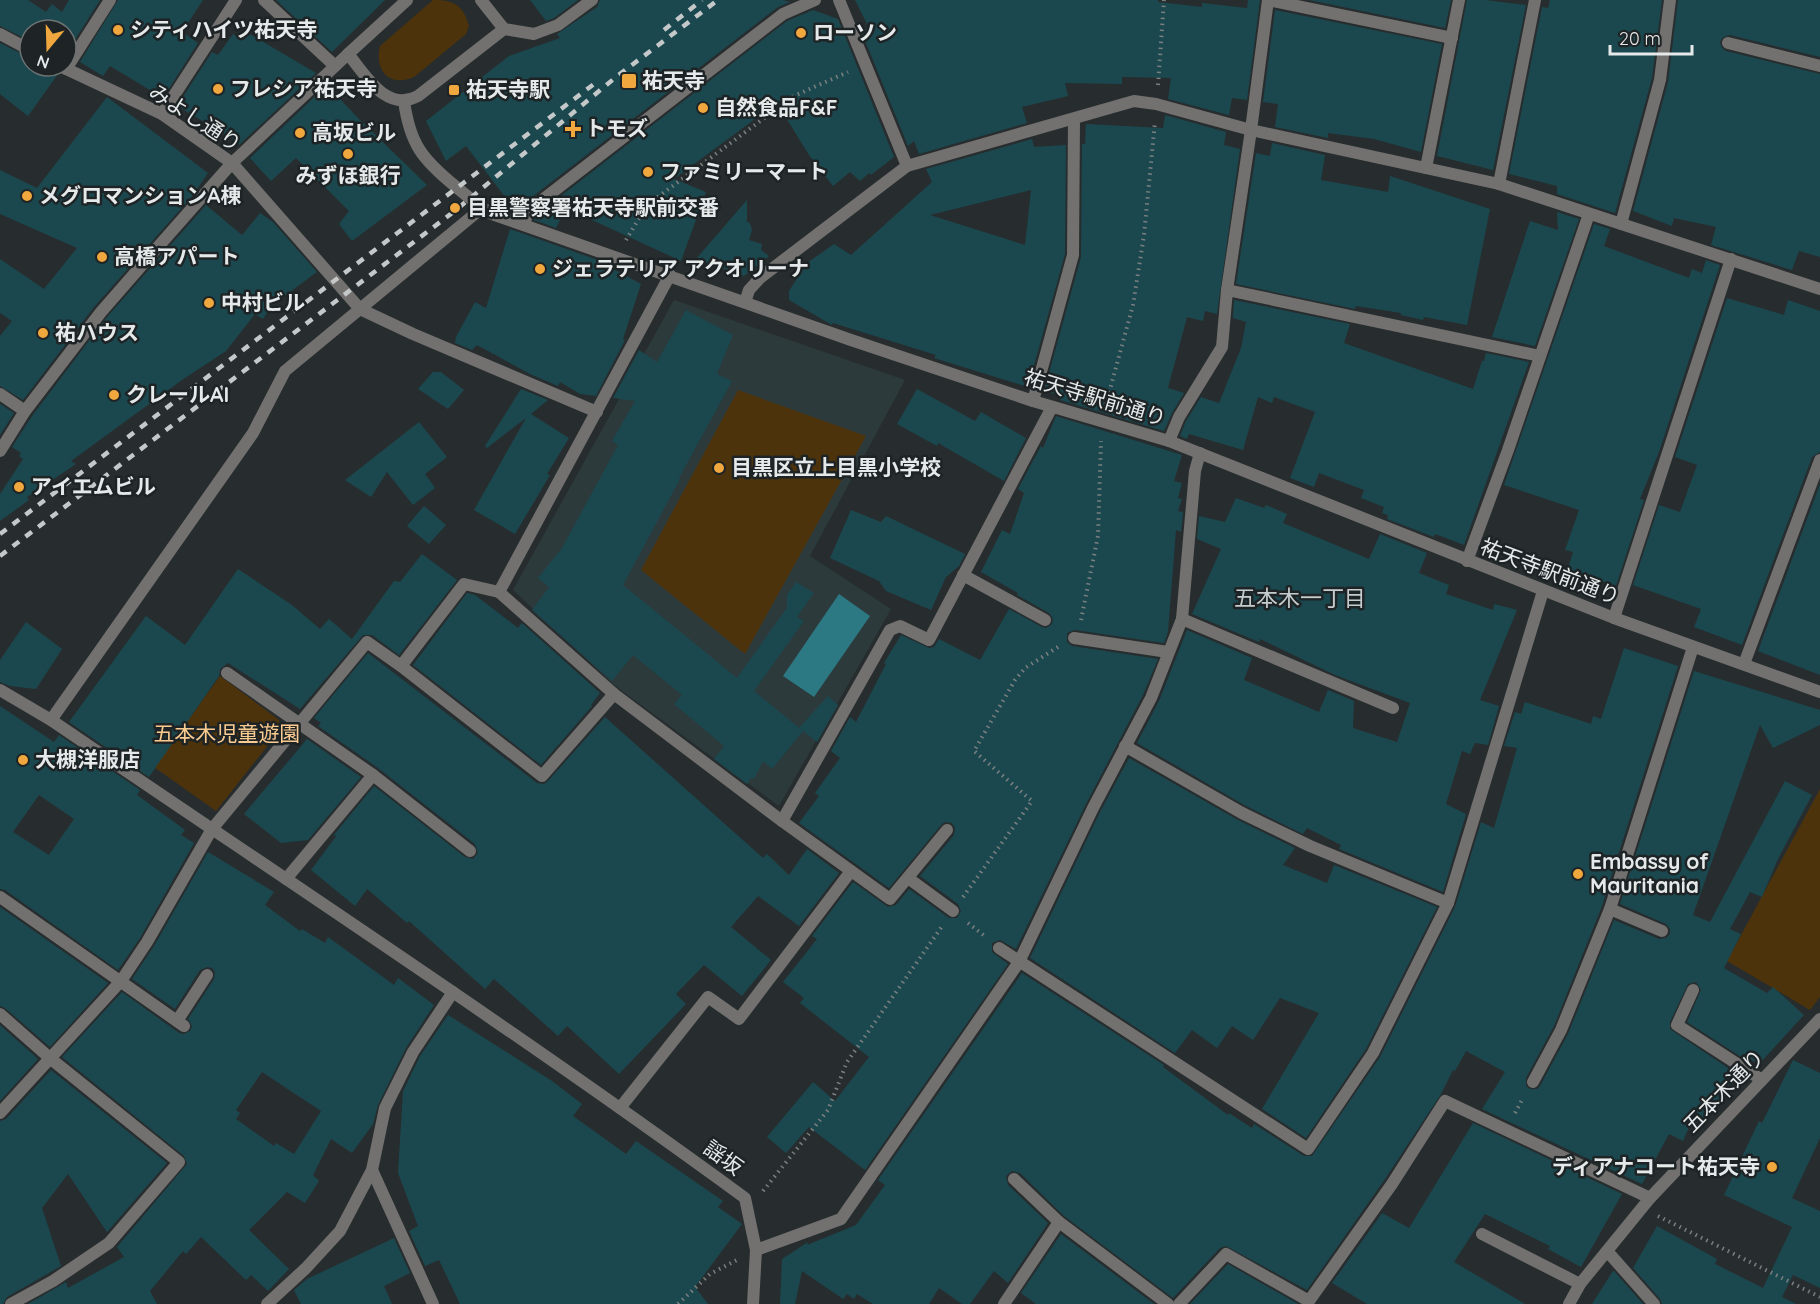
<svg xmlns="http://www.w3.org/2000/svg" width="1820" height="1304" viewBox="0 0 1820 1304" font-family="Quicksand,'Noto Sans JP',sans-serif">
	<rect width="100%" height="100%" fill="#272d2e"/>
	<path fill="#2c3a3c" d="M674 300 905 380 810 556 891 609 779 806 614 685 513 590Z"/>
	<g fill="#4d330b">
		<path d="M433 0C454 0 463 5 469 26L466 34 414 77C389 88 374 70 380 46Z"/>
		<path d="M738 390 866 436 745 654 641 570Z"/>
		<path d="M220 676 279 720 280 730 216 811 154 767Z"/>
		<path d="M1820 789V997L1810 1010 1727 961Z"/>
	</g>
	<path fill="#2c7883" d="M839 594 870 616 814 697 783 676Z"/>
	<g fill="#1b484f" fill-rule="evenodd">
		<path d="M0 0H28L46 12 52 4 62 12 69 0H100L66 54V30H30V41L0 26Z"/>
		<path d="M118 0H203L182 32 198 43 163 98 110 66 103 76 80 62Z"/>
		<path d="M276 0H385L332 52Z"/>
		<path d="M530 0H578L554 18 546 21Z"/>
		<path d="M600 0H783L790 2 778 7 523 204 518 215 515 213 516 211 466 146 446 161 426 121 509 56 560 38 557 34 597 7Z"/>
		<path d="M855 0H1158V2L1202 7V3L1247 8 1248 0H1260L1247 100 1232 98 1229 115 1168 99 1171 78 1122 77V84L1065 83 1068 96 1022 107 1027 123 919 154 914 141 908 146 859 26 870 30Z"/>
		<path d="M1309 0H1451L1445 28Z"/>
		<path d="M1467 0H1485L1526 5 1493 170 1437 156Z"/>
		<path d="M1550 0H1662L1652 78 1615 213 1557 194V186L1509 174 1542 7 1548 8Z"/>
		<path d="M1678 0H1820V57L1730 35 1723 37 1720 42 1722 48 1726 51 1820 74V257L1799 251 1792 270 1711 245 1716 227 1674 218 1672 226 1633 211 1668 82Z"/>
		<path d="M813 10 838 19 894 157 871 175 869 173 860 181 850 172 833 186 809 155 775 100 759 116 674 179 706 192 681 261 566 208 556 228 534 220 535 216 787 21Z"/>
		<path d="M1275 10 1442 44 1421 152 1374 139 1328 133V138L1275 127 1278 104 1263 102Z"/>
		<path d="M248 33 316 73 239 145 233 139 177 106 212 52 218 55 233 34 244 40Z"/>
		<path d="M0 43 30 58V66H52L54 71 58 74 28 116 0 94Z"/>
		<path d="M327 85 357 117 427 185 352 241 339 224 349 211 296 158 271 181 250 158Z"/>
		<path d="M107 97 208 173 193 195 94 307 23 400 0 386V336L12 321 0 313V259L44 289 77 248 0 214V170L37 188Z"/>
		<path d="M1165 115 1226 132 1224 145 1240 149 1217 314 1205 311 1203 321 1187 317 1168 388 1184 393 1172 413 1164 431 1060 400 1062 396 1044 391 1081 257 1082 144H1085L1086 124 1163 128Z"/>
		<path d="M1032 139 1034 147 1066 145 1065 254 1028 387 934 358 936 355 833 323 832 325 789 300V291L807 263 834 244 851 255 932 182 926 169ZM1031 190 1025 245 930 215Z"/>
		<path d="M1272 143 1325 155 1321 180 1388 192 1390 176 1490 209 1467 325 1424 317 1423 320 1401 315V313L1356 306 1355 309 1236 284 1256 153 1270 156Z"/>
		<path d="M747 200V222L750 223 752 230 749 240 762 244 761 250 769 256 744 276 696 259Z"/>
		<path d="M206 205 242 235 260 213 273 222 317 272 271 306 263 319 255 314 226 351 182 380 71 461 76 464 27 497 29 500 0 521V494L23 459 19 456 21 453 12 447 32 416 107 317Z"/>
		<path d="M1557 212 1579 219 1535 346 1492 337 1530 221 1558 230Z"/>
		<path d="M1594 224 1610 229 1604 246 1689 278 1692 269 1702 273 1706 260 1720 265 1659 452 1640 499 1644 500 1616 586 1593 578 1590 587 1565 578 1573 552 1565 550 1579 510 1504 485Z"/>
		<path d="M510 229 595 259 641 284 623 339 625 340 596 396 580 394 560 382 558 386 530 374 477 345 472 350 455 343 456 337 475 302 486 308Z"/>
		<path d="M1727 298 1784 315 1788 300 1820 311V452L1812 457 1742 645 1694 627 1701 609 1633 585 1659 505 1680 512 1697 465 1675 457Z"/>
		<path d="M1234 300 1350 324 1344 343 1473 389 1482 361H1484L1486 353 1529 362 1464 545 1435 534 1434 537 1387 519 1388 515 1382 513 1384 507 1361 498 1364 490 1319 473 1314 487 1290 478 1315 412 1274 397 1272 403 1258 397 1243 450 1189 434 1187 439 1180 436 1186 421 1201 397 1219 403 1241 348 1246 322 1233 318Z"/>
		<path d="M686 310 733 335 717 374 732 381 679 478 680 479 623 585 737 678 786 609 787 610V595L796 582 814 593 797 617 804 621 754 691 803 731 772 769 763 761 754 779 751 778 747 784 714 759 724 746 674 704 682 695 633 655 612 681 532 610 549 587 538 578 562 548 618 445 612 441 635 401 613 398 639 350 657 362Z"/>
		<path d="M433 372H441L464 390 448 409 418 389Z"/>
		<path d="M521 389 548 400 531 414 569 438 547 474 550 475 515 534 474 510 526 418 487 448 485 446Z"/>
		<path d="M917 389 975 421 981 412 1026 438 1004 481 938 443 937 446 897 424Z"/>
		<path d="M0 404 14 413 0 435Z"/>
		<path d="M1056 416 1182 455 1174 481 1182 483 1178 498 1182 499 1178 511 1183 512 1181 532 1176 530 1168 632 1164 643 1075 630 1067 633V642L1072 646 1158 659 1143 695 1086 804 1016 949 1000 940 992 943V952L1008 964 865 1170 809 1127 786 1153 767 1137 813 1082 835 1101 869 1057 800 1003 804 998 783 982 817 939 812 936 853 882 888 907 896 905 909 889 949 918H957L961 911 958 904 920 876 954 835 955 828 952 823 945 822 941 825 889 888 799 823 819 796 815 793 840 758 831 751 850 717 856 722 886 664 884 663 901 635 929 648 934 647 939 639 980 660 1009 609 1042 627 1046 628 1052 624 1053 619 1049 613 1017 595 1018 593 981 572 1002 530 1010 534 1024 493 1018 489 1041 446 1043 448Z"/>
		<path d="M419 422 447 457 425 474 435 488 413 505 387 472 371 497 345 480Z"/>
		<path d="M1820 484V675L1758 651Z"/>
		<path d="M1236 498 1264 508 1266 505 1287 514 1283 523 1369 559 1380 534 1427 553 1419 573 1449 585 1446 594 1493 610 1494 604 1517 610 1480 700 1499 706 1488 745 1475 743 1470 754 1462 751 1446 804 1466 814 1443 892 1339 849 1341 845 1307 828 1303 834 1246 806 1137 743 1159 701 1187 630 1252 658 1244 680 1319 712 1328 690 1354 701 1353 728 1397 742 1410 703 1335 675 1260 639 1259 642 1192 614 1221 549 1197 539 1199 516 1225 522Z"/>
		<path d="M424 506 446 525 429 544 407 526Z"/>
		<path d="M851 510 881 522 886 516 965 554 959 566 946 577 931 610 886 591 879 581 830 558Z"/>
		<path d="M422 554 457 580 399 655 372 635H363L300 709 228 663 220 669 219 676 149 777 69 722 146 616 185 645 238 569 292 605 320 629 329 619 352 639 394 581 400 582Z"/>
		<path d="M467 593 475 595 518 628 522 623 600 693 591 705 592 706 541 765 413 665Z"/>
		<path d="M26 622 62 649 36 689 10 686 0 682V660Z"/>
		<path d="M1624 648 1678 666 1602 906 1554 1026 1526 1078V1086L1530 1089H1537L1540 1086 1568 1034 1614 920 1659 939 1666 938 1670 934V929L1666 924 1620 904 1694 671 1820 710V725L1773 748 1760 725 1693 915 1710 922 1785 781 1812 795 1777 861 1762 897 1750 892 1730 929 1741 934 1724 968 1767 993 1773 987 1804 1015 1759 1064 1748 1058 1746 1060 1687 1022 1701 990 1696 982 1688 984 1670 1022V1029L1737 1074 1703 1122 1694 1116 1683 1141 1669 1134 1642 1184 1482 1109 1505 1072 1466 1051 1455 1071 1453 1070 1441 1094 1385 1179 1307 1290 1226 1246 1220 1248 1173 1298 1064 1216 1020 1173 1012 1171 1006 1176 1008 1185 1048 1223 1008 1283 994 1271 970 1304H962L939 1288 929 1304H873L857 1294 854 1299 847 1294 843 1299 802 1271 795 1304H780L782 1259 808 1242 807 1245 856 1225 885 1185 878 1180 1022 973 1164 1065 1163 1067 1228 1115 1229 1113 1252 1128 1254 1124 1304 1156H1312L1380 1057 1455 907 1481 822 1494 828 1517 748 1504 746 1515 712 1521 714 1525 702 1591 724 1593 716 1601 719Z"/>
		<path d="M368 653 537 783 544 784 548 781 605 717 763 858 767 854 789 875 807 849 839 873 799 926 758 896 731 927 771 960 742 996 704 965 676 994 686 1004 619 1074 567 1026 558 1036 494 979 485 989 409 921 407 923 367 889 355 906 311 870 337 835 333 836 374 786 465 857 473 859 478 853 475 844 378 768 318 726 321 723 314 718Z"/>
		<path d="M828 696 838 705 817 742 799 728Z"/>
		<path d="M0 706 54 742 59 735 140 790 137 795 185 830 181 835 194 843 140 938 118 970 5 890 0 889ZM39 795 74 819 49 855 13 832Z"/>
		<path d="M307 739 361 777 308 840 281 843 244 814Z"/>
		<path d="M1129 758 1238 820 1295 848 1283 865 1327 883 1334 865 1437 907 1366 1049 1306 1138 1262 1109 1319 1013 1280 998 1253 1040 1232 1026 1217 1048 1192 1030 1175 1053 1030 958 1100 812Z"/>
		<path d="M208 852 274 892 265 905 300 931 302 929 325 943 328 937 394 985 398 978 434 1005 406 1048 378 1105 373 1124 352 1153 331 1139 313 1175 319 1181 305 1203 287 1192 249 1230 289 1269 268 1291 251 1275 246 1280 201 1237 186 1254 183 1251 150 1291 157 1304H28L66 1282 68 1288 124 1257 117 1247 187 1164 184 1156 62 1057 122 992 179 1033 184 1034 190 1031 192 1026 188 1019 214 979 215 972 212 968 207 967 200 970 175 1009 132 979 154 946ZM262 1072 321 1111 294 1154 276 1143 274 1146 236 1119 240 1113 236 1110Z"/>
		<path d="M0 907 108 983 50 1047 5 1008 0 1006Z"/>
		<path d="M448 1015 552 1081 582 1104 573 1116 626 1154 636 1141 723 1201 718 1207 742 1224 695 1287 708 1304H460L439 1260 425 1266 409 1231 418 1226 398 1173 403 1091 420 1056Z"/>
		<path d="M0 1025 38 1059 0 1101Z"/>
		<path d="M1793 1060 1820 1073V1138L1792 1198 1820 1211V1288L1793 1275 1782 1297 1796 1304H1662L1660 1299 1633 1268 1657 1226 1717 1259 1715 1264 1763 1288 1792 1227 1724 1195 1759 1121 1762 1123Z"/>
		<path d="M51 1070 167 1163 107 1232 68 1174 42 1208 61 1266 7 1297 3 1304H0V1121L6 1119Z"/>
		<path d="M1473 1123 1622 1194 1581 1267 1548 1249 1550 1246 1485 1214 1454 1262 1525 1304H1367L1332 1283 1385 1209 1382 1213 1409 1228Z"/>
		<path d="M1061 1234 1154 1304H1036L1021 1293Z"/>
		<path d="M394 1238 410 1273 384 1286 392 1304H301L294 1290 307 1279Z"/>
		<path d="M1228 1264 1298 1304H1190Z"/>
		<path d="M1613 1271H1614L1643 1304H1592Z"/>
	</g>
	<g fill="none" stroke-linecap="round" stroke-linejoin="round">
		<g stroke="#7a8080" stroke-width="4" stroke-dasharray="1.5 4.5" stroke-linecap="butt">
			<path d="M1158 85 1164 0"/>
			<path d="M626 240 647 205 794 96 848 72"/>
			<path d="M1106 404 1133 305 1144 235 1155 122"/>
			<path d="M1081 620 1098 536 1101 441"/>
			<path d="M963 897 1032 801 974 751 1015 680 1025 668 1058 647"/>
			<path d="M968 923 986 937"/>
			<path d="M1515 1113 1523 1098"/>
			<path d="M763 1191 828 1110 847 1062 943 925"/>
			<path d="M1658 1216 1820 1297"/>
			<path d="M678 1304 710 1274 737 1260"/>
		</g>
		<g stroke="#73716f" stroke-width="12">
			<path d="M264 0 335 66"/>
			<path d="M1268 0 1452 38"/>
			<path d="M1728 43 1820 66"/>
			<path d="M66 69 110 0"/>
			<path d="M1426 168 1459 0"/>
			<path d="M1499 184 1535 0"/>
			<path d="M1621 224 1660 80 1670 0"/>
			<path d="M360 309 413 334 597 412"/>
			<path d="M963 575 1045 620"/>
			<path d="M1614 618 1731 259"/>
			<path d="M1182 619 1393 708"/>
			<path d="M1074 638 1168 652"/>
			<path d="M1744 664 1820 460"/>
			<path d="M401 666 464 584 499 592"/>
			<path d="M227 673 373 775 470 851"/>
			<path d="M51 720 253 433 285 371 482 208"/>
			<path d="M1125 746 1242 813 1310 846 1448 903"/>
			<path d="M782 821 890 899 947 830"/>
			<path d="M908 878 953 911"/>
			<path d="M286 879 373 775"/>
			<path d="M0 897 184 1026"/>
			<path d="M1610 909 1662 931"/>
			<path d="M1693 990 1677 1025 1762 1080"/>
			<path d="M0 1014 51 1059 179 1162 109 1243 53 1281 11 1304"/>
			<path d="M177 1021 207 975"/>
			<path d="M1533 1082 1561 1030 1610 909 1693 647"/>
			<path d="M620 1108 708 997 739 1019 851 871"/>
			<path d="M0 1113 121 981 147 942 212 829 367 642 401 666 542 776 614 694"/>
			<path d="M1014 1179 1059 1222 1168 1304"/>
			<path d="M1482 1234 1580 1284"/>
			<path d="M1607 1251 1654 1304"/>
			<path d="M1004 1304 1059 1222"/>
			<path d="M1179 1304 1226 1254 1309 1301 1392 1184 1445 1101 1650 1198"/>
		</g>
		<g stroke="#73716f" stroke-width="12">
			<path d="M839 0 907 166"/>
			<path d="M504 29 534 34 558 25 592 0"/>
			<path d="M0 34 30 50"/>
			<path d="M60 66 162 114 232 163 360 309"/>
			<path d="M162 114 236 0"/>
			<path d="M524 225 528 211 783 14 815 0"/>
			<path d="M670 275 499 592 614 694 782 821 890 630 900 626 929 640 1052 407"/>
			<path d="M1227 290 1540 356"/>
			<path d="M745 302 749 290 760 278 907 166 1134 101 1156 104 1251 130 1499 184 1820 289"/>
			<path d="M0 394 25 411"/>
			<path d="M1033 401 1073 255 1074 119"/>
			<path d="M1169 441 1179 417 1222 347 1227 290 1251 130 1268 0"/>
			<path d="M0 451 25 411 101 312 142 265 232 163 348 54"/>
			<path d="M1467 561 1508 450 1589 214"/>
			<path d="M0 690 51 720C283 878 518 1032 745 1198L756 1250 753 1304"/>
			<path d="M999 948 1308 1149 1373 1053 1448 903 1543 591"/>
			<path d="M372 1170 433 1304"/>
			<path d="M756 1250 841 1219 1019 962 1093 808 1151 698 1182 619 1195 471 1200 453"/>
			<path d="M267 1304 306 1268 340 1231 372 1170 385 1108 413 1052 453 992"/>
		</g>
		<g stroke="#73716f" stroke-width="12">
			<path d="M407 0 348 54C366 75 386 113 418 96L504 29 481 0"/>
			<path d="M404 101C410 144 422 159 455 186 467 196 478 206 492 214L851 340 1033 401 1169 441 1614 618 1820 692"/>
			<path d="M1569 1304 1580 1284 1650 1198 1820 1019"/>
		</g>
		<g stroke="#c4c8c9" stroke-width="4.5" stroke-dasharray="8 8" stroke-linecap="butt">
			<path d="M664 30 702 0"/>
			<path d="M0 534 598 81"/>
			<path d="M0 556 456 210 616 77 718 0"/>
		</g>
	</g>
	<g fill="#efa73e" stroke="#1e2425" stroke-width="2">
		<circle cx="118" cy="30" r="6"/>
		<circle cx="801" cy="33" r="6"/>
		<rect x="621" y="73" width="16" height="16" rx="3"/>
		<circle cx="218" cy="89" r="6"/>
		<rect x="448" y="84" width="12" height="12" rx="3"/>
		<circle cx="703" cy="108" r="6"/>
		<path d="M570 120h6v6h6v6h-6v6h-6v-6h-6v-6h6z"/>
		<circle cx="300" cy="133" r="6"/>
		<circle cx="348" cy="154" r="6"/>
		<circle cx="648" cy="172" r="6"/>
		<circle cx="27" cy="196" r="6"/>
		<circle cx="455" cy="208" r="6"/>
		<circle cx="102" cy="257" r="6"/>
		<circle cx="540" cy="269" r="6"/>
		<circle cx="209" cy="303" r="6"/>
		<circle cx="43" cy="333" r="6"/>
		<circle cx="114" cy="395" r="6"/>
		<circle cx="719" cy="468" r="6"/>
		<circle cx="19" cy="487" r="6"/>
		<circle cx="23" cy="760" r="6"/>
		<circle cx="1578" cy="874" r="6"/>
		<circle cx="1772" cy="1167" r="6"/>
	</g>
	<g text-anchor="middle" stroke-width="5" stroke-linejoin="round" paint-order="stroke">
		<g font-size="21" font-weight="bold" fill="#e5e9e9" stroke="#1e2425" text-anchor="start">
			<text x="130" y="37">シティハイツ祐天寺</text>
			<text x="813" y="40">ローソン</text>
			<text x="642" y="88">祐天寺</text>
			<text x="230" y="96">フレシア祐天寺</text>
			<text x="466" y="97">祐天寺駅</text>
			<text x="715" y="115">自然食品F&amp;F</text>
			<text x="585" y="136">トモズ</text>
			<text x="312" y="140">高坂ビル</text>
			<text x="660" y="179">ファミリーマート</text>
			<text x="348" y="183" text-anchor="middle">みずほ銀行</text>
			<text x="39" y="203">メグロマンションA棟</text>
			<text x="467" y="215">目黒警察署祐天寺駅前交番</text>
			<text x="114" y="264">高橋アパート</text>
			<text x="552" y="276">ジェラテリア アクオリーナ</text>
			<text x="221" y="310">中村ビル</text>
			<text x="55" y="340">祐ハウス</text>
			<text x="126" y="402">クレールAI</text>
			<text x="731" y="475">目黒区立上目黒小学校</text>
			<text x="31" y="494">アイエムビル</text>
			<text x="35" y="767">大槻洋服店</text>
			<text x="1590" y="869">Embassy of<tspan x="1590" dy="24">Mauritania</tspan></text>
			<text x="1760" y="1174" text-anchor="end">ディアナコート祐天寺</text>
		</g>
		<g font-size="21" fill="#e5e9e9" stroke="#1e2425">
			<text transform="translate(195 118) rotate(33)" y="7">みよし通り</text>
			<text transform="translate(1095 398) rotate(17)" y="7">祐天寺駅前通り</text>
			<text transform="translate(1550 572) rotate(21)" y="7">祐天寺駅前通り</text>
			<text transform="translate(1724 1091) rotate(-46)" y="7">五本木通り</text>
			<text transform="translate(723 1158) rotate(36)" y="7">謡坂</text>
		</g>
		<g font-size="21" fill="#facb90" stroke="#1e2425">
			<text x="227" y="741">五本木児童遊園</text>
		</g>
		<g font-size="22" fill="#c4cccd" stroke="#1e2425">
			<text x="1300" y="606">五本木一丁目</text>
		</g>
	</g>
	<g transform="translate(48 48) rotate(199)"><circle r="28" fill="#1e2425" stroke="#6e7373" stroke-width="1.5"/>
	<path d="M0-4.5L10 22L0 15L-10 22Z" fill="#efa73e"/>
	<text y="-9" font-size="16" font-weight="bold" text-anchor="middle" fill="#e5e9e9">N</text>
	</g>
	<path d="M1610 45v9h82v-9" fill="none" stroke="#e5e9e9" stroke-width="3"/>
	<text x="1619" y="45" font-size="18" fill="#e5e9e9" stroke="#1e2425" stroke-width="4.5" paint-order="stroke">20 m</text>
</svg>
